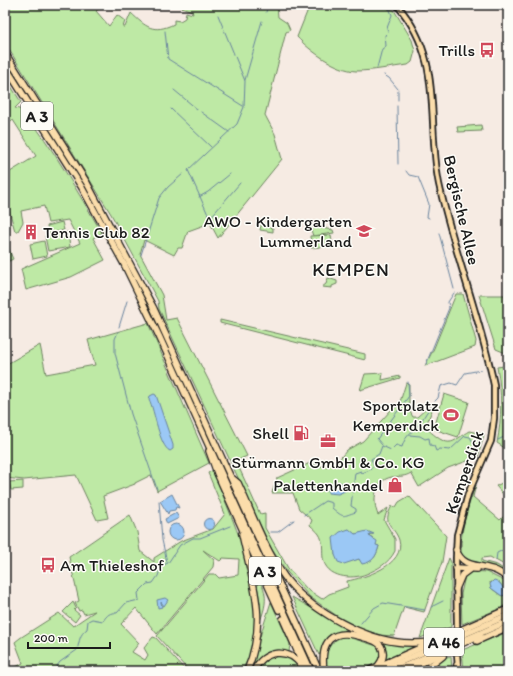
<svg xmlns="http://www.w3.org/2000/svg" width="513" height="676" viewBox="0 0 513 676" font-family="Itim,sans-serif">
	<rect width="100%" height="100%" fill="#f6ebe3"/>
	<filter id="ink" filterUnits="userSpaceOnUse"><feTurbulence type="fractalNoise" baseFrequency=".025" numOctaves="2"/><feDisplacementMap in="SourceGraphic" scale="8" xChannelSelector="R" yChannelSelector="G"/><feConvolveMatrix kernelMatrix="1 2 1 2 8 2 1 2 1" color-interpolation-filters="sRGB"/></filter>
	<g filter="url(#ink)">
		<g fill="#bee9a5" stroke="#6d8260" fill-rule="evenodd">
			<path d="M5 5H104L96 11 109 26 117 15 125 21 123 27H125L131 13C146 27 153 34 174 24V20L180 21 185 18 186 12 193 14 192 11 176 5H277L278 17 287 23 290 30 286 32 265 115 275 134 282 159 218 238 210 223 188 231 182 248H178L174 255 144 240 140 254 162 295 166 320 177 318 247 456 236 461 260 514 265 513V528L288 568 307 589 322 599 329 594 348 587 347 581C364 578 406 565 399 540 394 525 381 525 392 506L396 507 399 502 409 496 446 536 442 562 424 612 404 607 394 636 379 635 358 627 337 616 310 597 287 572 271 548 159 309 158 301 111 214 5 43Z"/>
			<path d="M306 5H386L388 9 394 10 412 40 415 51 412 62 408 65C391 67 373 71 356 71 336 70 310 51 297 37L307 12Z"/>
			<path d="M5 77 21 102 15 108 23 110C53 148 77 191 102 233L93 238 105 260 71 277 26 290 21 269 80 243 68 220 48 223 44 206 21 211 23 222 18 231H15L9 210 10 172 36 156 13 120 5 124Z"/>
			<path d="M481 125 482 131 458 132 457 127Z"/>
			<path d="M62 222 64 230 49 234 47 226Z"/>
			<path d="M261 225 273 228V232L260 230Z"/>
			<path d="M311 226 333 230 334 233 313 236 310 227Z"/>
			<path d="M68 232 70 247 48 251 45 236Z"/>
			<path d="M331 235 332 243 329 246 311 248 310 236Z"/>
			<path d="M44 241 47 256 33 259 30 244Z"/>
			<path d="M7 245 13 259 5 263V246Z"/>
			<path d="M328 278 337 281V284L332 286V288L322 287 326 284Z"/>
			<path d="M456 294H463L476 341 475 347 425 366 434 348Z"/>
			<path d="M479 295H508V354L496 349Z"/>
			<path d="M220 320 365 354V360L220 323Z"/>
			<path d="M148 323 209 463 157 491 151 475 135 483V484L103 496 108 518 97 520 76 475 24 480 5 478V365L40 345 46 374 95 365 88 340Z"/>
			<path d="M504 366 508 367V450L497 443C502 417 502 393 497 367Z"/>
			<path d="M383 373 382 380 400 376V378L360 390 365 374Z"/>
			<path d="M406 383 409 384V410L413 417H417L427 408H433L426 425C428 431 432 433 437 437 452 448 455 439 469 431L484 434 478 457 448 468 419 487 411 473C405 477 399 476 392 477 374 480 372 501 378 515L388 508 384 520 395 539V551C389 563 378 569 366 574 352 580 326 578 323 558 322 551 324 541 319 534 317 531 313 528 310 525L312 520 299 509 293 493H272L277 478 310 463 325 467 337 462 347 450 363 441 391 410 399 405ZM348 529 355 534 367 532 373 534H370L369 536 372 537 376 545 379 546C376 557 373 562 362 563L359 559 347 562 335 555V548Z"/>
			<path d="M444 394 469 402 458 437 434 429Z"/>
			<path d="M213 470C233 525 281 614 241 671H189L157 636 209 574H215L219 578 238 575 239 559 223 558 220 561 203 550 214 560 213 567 157 634 136 608 121 624 139 643 132 652 145 660 148 655 144 648 153 637 156 638 186 671H9L23 663 15 642 20 638 59 613 73 626 95 611 84 614 82 610 79 611 75 603 79 601 69 557 130 515 137 532 140 551 154 562V558L181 541 213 529 225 514 208 473Z"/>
			<path d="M508 480V500L496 486Z"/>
			<path d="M23 481V489L11 490 9 482Z"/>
			<path d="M476 485 473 497 500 520 506 514 508 515V567L490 557 482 558V561L497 565 508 572V575L463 559C456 542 469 502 476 485Z"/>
			<path d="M449 558 451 562V627L420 638Z"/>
			<path d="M253 564C263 588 271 594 260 621V602Z"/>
			<path d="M473 571 486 572 506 582 508 585V602L501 608 462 624 461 594 465 576ZM490 582 500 583 505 591V595H500L491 588Z"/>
			<path d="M292 597 350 630C341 629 329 635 324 643 322 648 322 652 319 655Z"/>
			<path d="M73 602 76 608 74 610 80 615 75 622 63 612Z"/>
			<path d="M271 602 290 644 289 652C271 649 258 653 252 671H249Z"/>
			<path d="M508 632V671H464L462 650Z"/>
			<path d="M345 636 377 646 380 653 378 662 360 671H328C322 655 329 640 345 636Z"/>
			<path d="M381 642 420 644 384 661 385 650Z"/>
			<path d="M280 655C289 658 298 662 302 671H257C262 660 269 657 280 655Z"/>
			<path d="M451 656 452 671H429L446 657Z"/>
		</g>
		<g fill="#9bc8f5" stroke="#68839e">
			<path d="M154 394 156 395 173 445V449L170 451C159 446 155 411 149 399L150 396Z"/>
			<path d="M339 482 347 485 345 491 338 494 328 493V487Z"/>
			<path d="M172 494 179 508 176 507 175 510 169 511 168 514 160 501Z"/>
			<path d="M176 513 179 518 167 524 165 519Z"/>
			<circle cx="209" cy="524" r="5.5"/>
			<circle cx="176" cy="532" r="8"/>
			<path d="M349 529 355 534 367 531 374 534H370L369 536 377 541 376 545 379 546C376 557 373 562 362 564L359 559 344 564 338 562 335 555 333 538 340 532Z"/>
			<path d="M494 580C500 581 505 589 505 595L502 596 491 588 490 584Z"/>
			<path d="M165 598 168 600 164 606 161 602 162 607 158 608 157 600Z"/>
		</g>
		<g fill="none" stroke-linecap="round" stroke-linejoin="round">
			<g stroke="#68839e" stroke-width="1">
				<path d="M214 5V7"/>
				<path d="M266 12 268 5"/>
				<path d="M165 31 168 59 243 106"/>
				<path d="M377 68 382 49 386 46 385 35 388 32 387 28 392 15 388 5"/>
				<path d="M384 75 389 78 398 89"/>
				<path d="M245 80 262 21"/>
				<path d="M174 90 197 109"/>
				<path d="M398 100V91"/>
				<path d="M397 106 398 164"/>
				<path d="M171 109 211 147"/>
				<path d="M201 112 229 132"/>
				<path d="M406 171 409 175 418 177 429 204 427 217 429 218"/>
				<path d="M199 197 208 192 230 174"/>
				<path d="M210 218 240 183"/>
				<path d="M210 219 188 170 237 124 244 107 245 81 218 15"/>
				<path d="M439 233 454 289"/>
				<path d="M141 255 159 198 168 187 183 174"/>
				<path d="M119 327 127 301"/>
				<path d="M118 332 115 339V353L131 414 157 489"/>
				<path d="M426 364 449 308 448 302 454 293"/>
				<path d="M503 370C500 379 506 383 506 391 507 400 504 406 508 414"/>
				<path d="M435 401 438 398 441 386 451 383 457 385 465 373 481 370"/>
				<path d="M409 435 420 436 425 439 429 438 430 445 434 446 436 451 440 449 450 450 465 436 470 437 474 444 479 447"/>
				<path d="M498 440 504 437V428L508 414"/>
				<path d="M382 445 377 439 409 396 408 382"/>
				<path d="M159 501 162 540 167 562"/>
				<path d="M304 515 325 501 332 503V508C345 519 342 516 356 512V509L351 506 355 473 361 471 362 473 370 470 374 465 371 459 379 454 382 446 391 450 396 445 402 447C405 434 417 429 422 420 425 415 427 411 431 407"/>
				<path d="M270 532H278L294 520"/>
				<path d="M496 560 497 553 505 549 508 544"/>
				<path d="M431 607 443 601"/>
				<path d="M361 623 374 608 383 603 425 610"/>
				<path d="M53 671 60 662 77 650C80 640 79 635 87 629L88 621 92 619 103 621C107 615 110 612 117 613L126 603 139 600 138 593 147 584 153 583 158 576 161 566 168 563 180 545 193 538H200L230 526"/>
			</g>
			<g stroke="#1c1c1c" stroke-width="8">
				<g id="major">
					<path d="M397 5C445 60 426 120 439 184 454 252 480 317 494 385V418L491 441 468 494 457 535 456 558 457 624"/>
					<path d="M457 654 458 667"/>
				</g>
			</g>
			<g stroke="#1c1c1c" stroke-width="8">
				<g id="highway">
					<path d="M5 53 87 183 153 307 319 671"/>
					<path d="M5 66 81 186 124 264 159 336 311 671"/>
					<path d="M209 451 217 473 279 610"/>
					<path d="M232 478 238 483C252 513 264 548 284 576 306 607 358 637 397 642 409 644 421 643 433 642"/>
					<path d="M242 534C253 586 268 619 247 671"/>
					<path d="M456 550C463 567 476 564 491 569 497 570 502 574 508 578"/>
					<path d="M456 568 477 569"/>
					<path d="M456 589 462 575 470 569"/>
					<path d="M283 619 306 671"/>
					<path d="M477 641 508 627"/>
					<path d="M457 665 460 671"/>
					<path d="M254 671C263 650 288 647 301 665"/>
					<path d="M324 671C320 642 331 627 362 637 369 639 377 640 381 646 385 653 383 660 378 666"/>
					<path d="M368 671 508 609"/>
					<path d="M380 671 508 615"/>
					<path d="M394 671 508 621"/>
					<path d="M405 671 480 635"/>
					<path d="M424 671 443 656"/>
				</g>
			</g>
			<use href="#major" stroke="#fbddab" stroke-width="4.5"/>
			<use href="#highway" stroke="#fbddab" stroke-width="5.5"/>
			<g stroke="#1c1c1c" stroke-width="8" stroke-linecap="butt">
				<path id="major-bridge" d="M457 624V654"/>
			</g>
			<use href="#major-bridge" stroke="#fbddab" stroke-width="4.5"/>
		</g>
	</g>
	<defs>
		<g id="bus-bare" transform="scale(1.2)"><path d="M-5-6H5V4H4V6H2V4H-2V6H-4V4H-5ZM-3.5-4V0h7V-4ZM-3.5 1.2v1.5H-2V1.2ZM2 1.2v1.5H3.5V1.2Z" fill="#d1495b" stroke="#fdfcf7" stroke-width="2.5" paint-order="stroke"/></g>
		<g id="school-bare" transform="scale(1.2)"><path d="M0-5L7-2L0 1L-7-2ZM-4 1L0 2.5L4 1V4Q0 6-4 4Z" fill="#d1495b" stroke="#fdfcf7" stroke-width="2.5" paint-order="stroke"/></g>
		<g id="building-bare" transform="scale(1.2)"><path d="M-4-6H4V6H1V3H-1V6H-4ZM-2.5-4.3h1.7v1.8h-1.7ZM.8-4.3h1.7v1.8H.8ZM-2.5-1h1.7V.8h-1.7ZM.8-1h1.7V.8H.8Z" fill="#d1495b" stroke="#fdfcf7" stroke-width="2.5" paint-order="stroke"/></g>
		<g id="stadium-bare" transform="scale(1.2)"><path d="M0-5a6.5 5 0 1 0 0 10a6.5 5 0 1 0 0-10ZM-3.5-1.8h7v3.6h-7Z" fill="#d1495b" stroke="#fdfcf7" stroke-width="2.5" paint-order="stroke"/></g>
		<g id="fuel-bare" transform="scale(1.2)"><path d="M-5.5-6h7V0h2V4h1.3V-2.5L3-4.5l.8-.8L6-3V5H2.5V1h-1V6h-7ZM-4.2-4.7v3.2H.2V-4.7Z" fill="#d1495b" stroke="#fdfcf7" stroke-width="2.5" paint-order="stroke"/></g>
		<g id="office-bare" transform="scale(1.2)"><path d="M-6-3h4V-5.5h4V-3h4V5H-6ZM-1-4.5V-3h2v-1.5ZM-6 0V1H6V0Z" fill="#d1495b" stroke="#fdfcf7" stroke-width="2.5" paint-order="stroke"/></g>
		<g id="shop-bare" transform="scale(1.2)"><path d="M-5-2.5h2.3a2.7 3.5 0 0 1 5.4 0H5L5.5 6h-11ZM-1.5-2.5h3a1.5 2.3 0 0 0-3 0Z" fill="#d1495b" stroke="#fdfcf7" stroke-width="2.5" paint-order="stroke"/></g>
	</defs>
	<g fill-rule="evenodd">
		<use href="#bus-bare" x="487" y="50"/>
		<use href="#school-bare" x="364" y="231"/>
		<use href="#building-bare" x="31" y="232"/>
		<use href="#stadium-bare" x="451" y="415"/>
		<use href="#fuel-bare" x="301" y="433"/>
		<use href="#office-bare" x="328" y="441"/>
		<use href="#shop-bare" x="395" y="485"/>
		<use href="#bus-bare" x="48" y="565"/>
	</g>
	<g text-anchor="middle" stroke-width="3" stroke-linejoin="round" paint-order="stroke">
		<g fill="#fdfcf7" stroke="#605f5e" stroke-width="1">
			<rect x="21" y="102" width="32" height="28" rx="3"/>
			<rect x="249" y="557" width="32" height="28" rx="3"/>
			<rect x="424" y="628" width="40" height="28" rx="3"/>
		</g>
		<g font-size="16" font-weight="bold" fill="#1c1c1c">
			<text x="37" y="122">A 3</text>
			<text x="265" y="577">A 3</text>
			<text x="444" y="648">A 46</text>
		</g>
		<g font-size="17" fill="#1c1c1c" stroke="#fdfcf7" text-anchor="end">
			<text x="475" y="56">Trills</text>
			<text x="352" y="227">AWO - Kindergarten<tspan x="352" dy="20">Lummerland</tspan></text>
			<text x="43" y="238" text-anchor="start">Tennis Club 82</text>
			<text x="439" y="411">Sportplatz<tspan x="439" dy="20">Kemperdick</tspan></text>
			<text x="289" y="439">Shell</text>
			<text x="328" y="468" text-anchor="middle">Stürmann GmbH &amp; Co. KG</text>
			<text x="383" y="491">Palettenhandel</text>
			<text x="60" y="571" text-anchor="start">Am Thieleshof</text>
		</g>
		<g font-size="17" fill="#1c1c1c" stroke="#fdfcf7">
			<text transform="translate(462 210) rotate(77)" y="6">Bergische Allee</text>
			<text transform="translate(464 472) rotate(-71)" y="6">Kemperdick</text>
		</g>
		<g font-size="19" letter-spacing="1" fill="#1c1c1c" stroke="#fdfcf7">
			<text x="351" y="276">KEMPEN</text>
		</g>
	</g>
	<rect width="513" height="676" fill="none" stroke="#fdfcf7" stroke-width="20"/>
	<rect x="10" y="10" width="493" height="656" fill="none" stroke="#1c1c1c" stroke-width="1.5" filter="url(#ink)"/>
	<path d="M28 642v6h82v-6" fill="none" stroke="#1c1c1c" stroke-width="2"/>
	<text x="34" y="642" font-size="12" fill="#1c1c1c" stroke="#fdfcf7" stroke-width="3" paint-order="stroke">200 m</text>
</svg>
